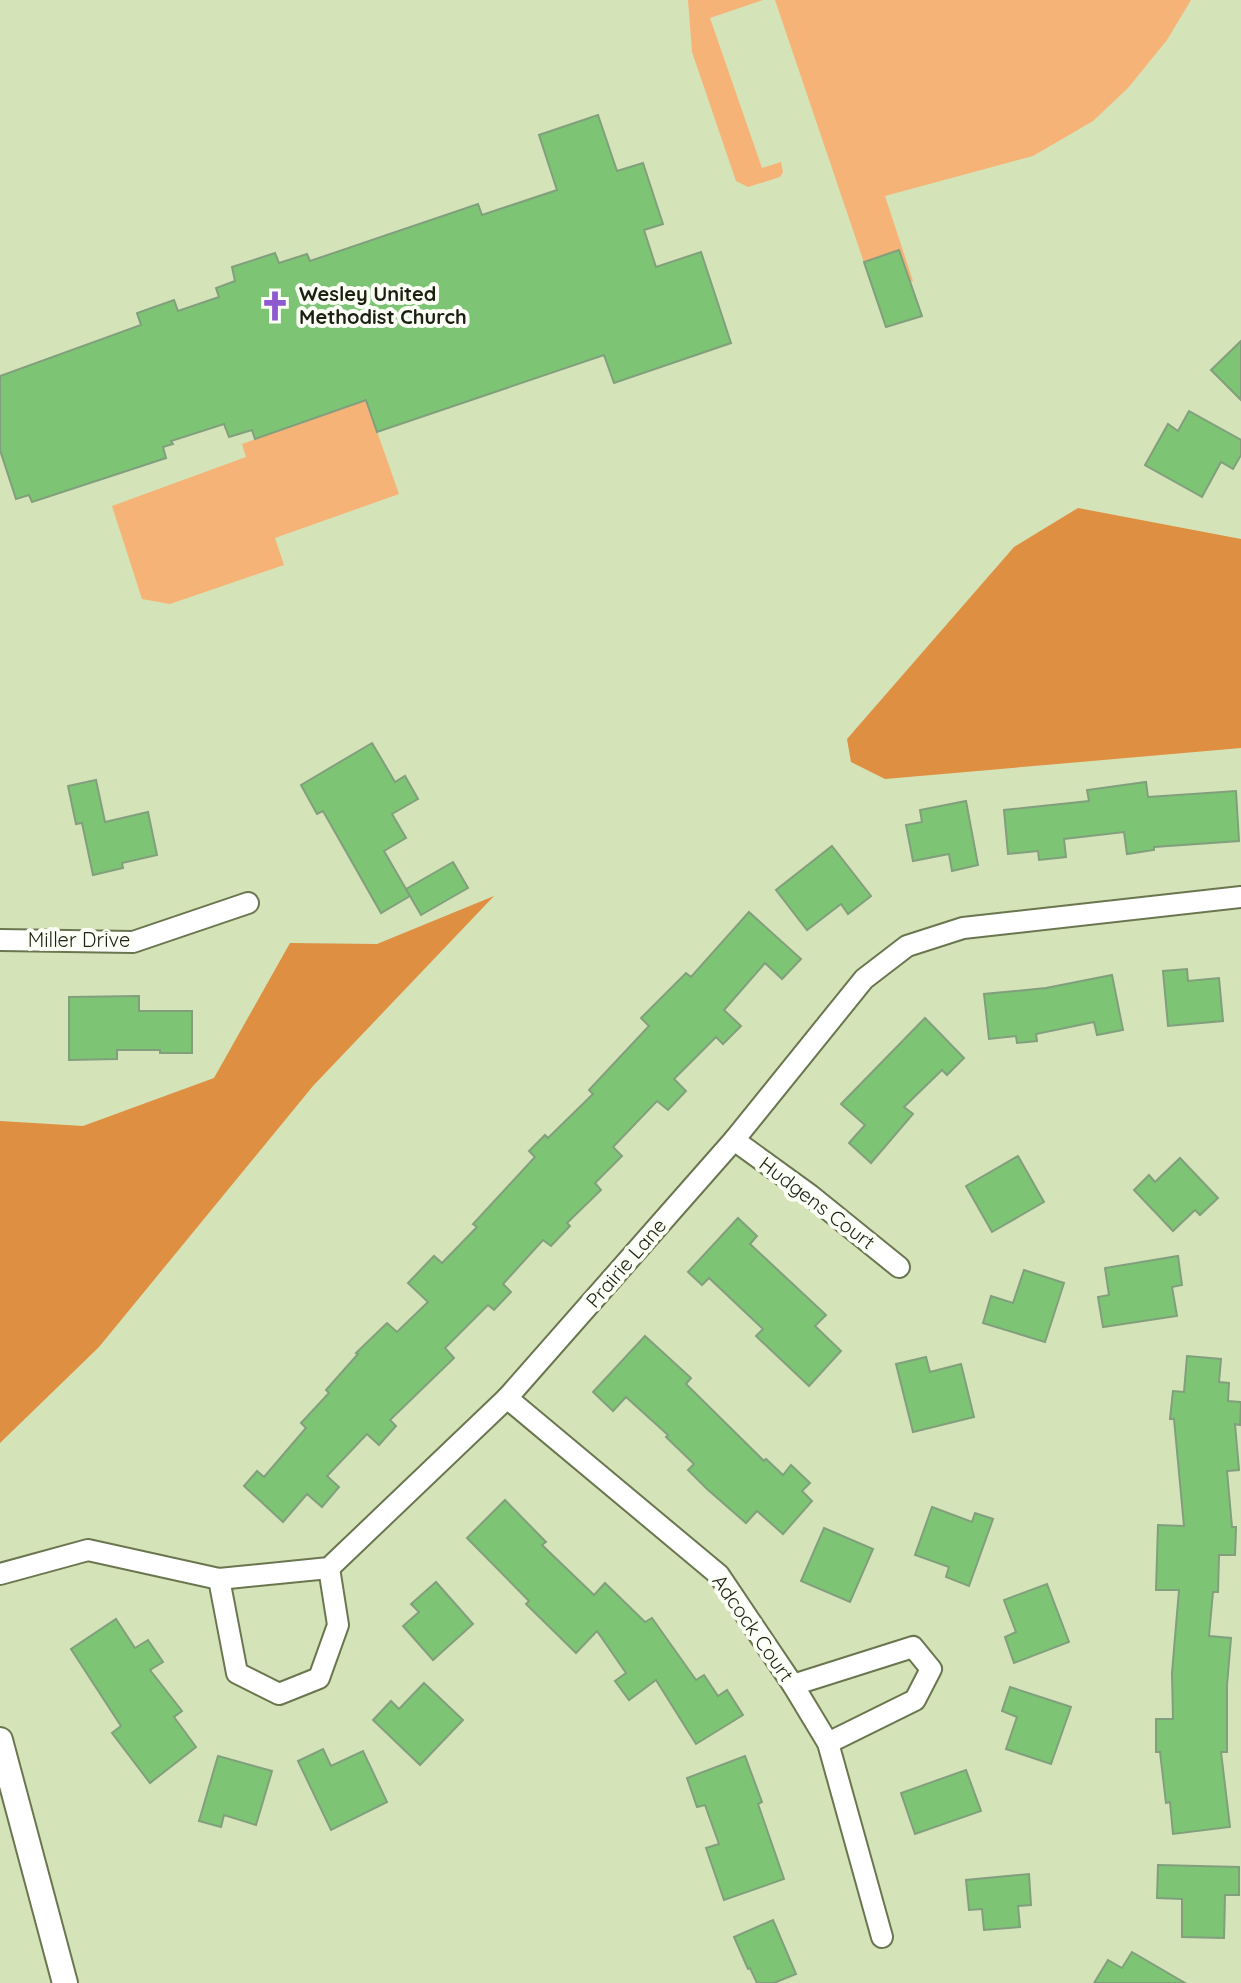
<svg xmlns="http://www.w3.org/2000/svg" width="1241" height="1983" viewBox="0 0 1241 1983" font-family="Quicksand,sans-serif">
	<rect width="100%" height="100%" fill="#d5e3b8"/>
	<g fill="#f6b378">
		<path d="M688 0H763L710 18 762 168 781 162 783 172 780 177 748 187 736 181 692 52Z"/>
		<path d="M775 0H1191L1167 40 1128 88 1093 121 1033 156 885 196 913 281 876 298Z"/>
		<path d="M366 400 399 494 275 538 284 565 170 604 142 599 112 506 246 457 242 444Z"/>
	</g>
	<g fill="#de8f41">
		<path d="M1078 508 1241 539V748L885 779 851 762 847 739 1014 547Z"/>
		<path d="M494 896 313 1086 99 1347 0 1443V1121L83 1126 214 1078 290 943 377 944Z"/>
	</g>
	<g fill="#7dc575" stroke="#819f7d" stroke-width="2">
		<path d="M598 115 617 171 643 163 663 224 644 230 656 267 701 252 731 343 614 383 604 355 377 432 366 400 255 439 252 430 229 437 224 424 171 441 173 444 163 447 166 458 32 502 29 495 16 499 0 450V376L141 325 137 313 174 300 178 311 219 297 216 288 235 281 232 267 275 253 279 263 307 254 310 261 478 204 482 215 557 190 539 135Z"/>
		<path d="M899 250 922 316 886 327 864 262Z"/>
		<path d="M1241 341V400L1211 370Z"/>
		<path d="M1189 411 1241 440V455L1233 469 1221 462 1202 497 1145 465 1168 424 1178 431Z"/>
		<path d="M372 743 395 782 405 776 418 799 392 814 406 838 384 851 410 896 381 913 323 811 317 814 301 785Z"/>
		<path d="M96 780 105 822 148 812 157 855 122 863 123 868 93 875 82 823 76 824 68 786Z"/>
		<path d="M1146 782 1148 797 1236 791 1239 841 1154 847V850L1127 854 1124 832 1064 839 1066 857 1039 860 1038 851 1008 854 1004 810 1089 801 1087 790Z"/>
		<path d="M966 801 978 865 952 871 949 854 913 861 906 825 922 822 920 810Z"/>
		<path d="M832 846 871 896 848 914 841 904 807 930 776 890Z"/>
		<path d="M453 862 468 888 421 915 406 889Z"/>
		<path d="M749 912 801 959 782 979 765 963 724 1010 741 1026 723 1044 716 1037 674 1079 686 1091 668 1110 657 1101 613 1147 622 1156 595 1183 601 1190 567 1223 570 1226 551 1246 543 1240 503 1284 511 1292 494 1310 488 1305 445 1348 454 1358 390 1420 396 1426 379 1445 367 1434 327 1476 339 1487 322 1507 307 1494 283 1522 244 1486 257 1471 264 1477 306 1428 301 1423 329 1393 326 1390 358 1354 356 1353 387 1323 397 1332 428 1302 408 1283 434 1256 442 1263 477 1227 473 1224 535 1157 529 1151 545 1135 548 1138 593 1094 589 1090 649 1026 641 1018 686 973 691 977Z"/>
		<path d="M1187 969 1188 981 1219 978 1223 1021 1168 1026 1163 971Z"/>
		<path d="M1112 975 1123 1030 1097 1035 1094 1022 1036 1034 1037 1041 1017 1043 1016 1036 989 1039 984 994 1046 988Z"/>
		<path d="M139 996V1011H192V1053H160V1050H117V1059L69 1060V997Z"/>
		<path d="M925 1018 964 1058 947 1075 942 1070 904 1107 913 1114 871 1163 849 1143 865 1125 841 1104Z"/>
		<path d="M1018 1156 1044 1202 992 1232 966 1186Z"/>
		<path d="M1180 1158 1218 1198 1200 1215 1195 1210 1173 1231 1134 1190 1149 1175 1155 1182Z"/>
		<path d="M738 1218 757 1236 750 1244 826 1315 815 1326 841 1351 809 1386 756 1336 763 1329 709 1278 702 1285 688 1272Z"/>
		<path d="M1178 1256 1182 1285 1172 1287 1177 1316 1103 1327 1098 1297 1109 1295 1105 1268Z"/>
		<path d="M1024 1270 1064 1283 1045 1342 983 1323 991 1296 1013 1303Z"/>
		<path d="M645 1336 691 1378 686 1384 764 1461 766 1459 783 1475 791 1465 810 1483 802 1491 812 1501 783 1534 757 1511 746 1523 707 1489 688 1470 694 1464 666 1437 668 1435 626 1397 613 1411 593 1392Z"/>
		<path d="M1187 1356 1221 1359 1219 1382 1229 1383 1228 1401 1241 1402 1240 1425 1235 1424 1239 1470 1227 1471 1232 1527H1236L1235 1555H1219L1218 1592H1213L1209 1636 1231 1638 1227 1685V1752H1221L1230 1827 1173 1834 1170 1802 1166 1803 1160 1752H1156V1719H1173L1172 1673 1179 1590H1156L1158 1525 1184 1526 1174 1419H1170L1173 1391 1184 1392Z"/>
		<path d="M926 1357 930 1372 961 1364 974 1417 913 1432 896 1364Z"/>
		<path d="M505 1500 546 1542 542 1545 594 1595 605 1583 645 1622 652 1618 696 1680 704 1675 718 1696 727 1690 743 1715 696 1744 656 1680 629 1700 615 1681 626 1673 597 1631 576 1653 526 1604 529 1601 467 1538Z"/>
		<path d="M932 1507 972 1522 975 1513 993 1519 969 1586 946 1577 949 1567 915 1555Z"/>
		<path d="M824 1528 873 1549 850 1602 801 1581Z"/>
		<path d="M436 1582 473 1624 433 1660 403 1626 419 1612 411 1604Z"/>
		<path d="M1047 1584 1069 1642 1014 1663 1005 1637 1016 1632 1004 1600Z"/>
		<path d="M116 1619 135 1648 148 1640 163 1662 150 1670 182 1711 174 1717 196 1747 150 1783 112 1733 121 1726 71 1649Z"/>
		<path d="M424 1683 463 1720 420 1765 373 1720 391 1701 399 1709Z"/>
		<path d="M1010 1687 1071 1707 1051 1764 1006 1749 1017 1717 1002 1711Z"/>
		<path d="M323 1749 331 1766 363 1751 387 1802 331 1830 298 1761Z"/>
		<path d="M218 1756 272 1771 256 1825 224 1815 221 1827 199 1821Z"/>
		<path d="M745 1756 762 1802 758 1804 784 1879 724 1900 706 1848 719 1844 705 1805 697 1807 687 1778Z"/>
		<path d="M966 1770 981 1811 915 1834 901 1793Z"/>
		<path d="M1158 1865 1239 1867V1895H1225L1224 1938 1182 1937V1899L1157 1898Z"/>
		<path d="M1029 1874 1031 1905 1018 1906 1020 1927 984 1930 982 1909 969 1910 966 1880Z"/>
		<path d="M773 1920 796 1974 774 1983H757L750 1968 748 1969 734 1937Z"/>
		<path d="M1132 1952 1185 1983H1094L1108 1960 1122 1968Z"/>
	</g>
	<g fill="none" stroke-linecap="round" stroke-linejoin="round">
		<g stroke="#6a764f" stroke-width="24">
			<g id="minor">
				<path d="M0 940 133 942 248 903"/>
				<path d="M734 1140 810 1195 899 1267"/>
				<path d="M507 1398 719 1575 793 1685 828 1743 882 1937"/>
				<path d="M0 1574 88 1550 219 1579 329 1568 507 1398 734 1140 864 979 907 946 963 928 1241 897"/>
				<path d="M219 1579 237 1673 279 1694 319 1678 338 1625 329 1568"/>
				<path d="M793 1685 913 1647 931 1669 915 1700 828 1743"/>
			</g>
		</g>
		<g stroke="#6a764f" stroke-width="28">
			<path id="tertiary" d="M0 1740 65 1983"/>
		</g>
		<use href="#minor" stroke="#fff" stroke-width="20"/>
		<use href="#tertiary" stroke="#fff" stroke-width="24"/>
	</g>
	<defs>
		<g id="church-bare" transform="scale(2.4)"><path d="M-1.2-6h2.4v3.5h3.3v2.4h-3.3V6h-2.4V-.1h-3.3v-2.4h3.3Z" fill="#8e58d0" stroke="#fcfff6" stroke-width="2.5" paint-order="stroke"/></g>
	</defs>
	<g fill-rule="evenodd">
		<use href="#church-bare" x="275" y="306"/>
	</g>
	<g text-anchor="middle" stroke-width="8" stroke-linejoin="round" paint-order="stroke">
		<g font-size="20" font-weight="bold" fill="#1c2010" stroke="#fcfff6" text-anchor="start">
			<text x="299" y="301">Wesley United<tspan x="299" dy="23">Methodist Church</tspan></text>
		</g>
		<g font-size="20" fill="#1c2010" stroke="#fcfff6">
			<text x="79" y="947">Miller Drive</text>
			<text transform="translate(817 1203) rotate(37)" y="7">Hudgens Court</text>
			<text transform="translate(626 1263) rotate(-49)" y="7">Prairie Lane</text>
			<text transform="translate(753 1628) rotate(55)" y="7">Adcock Court</text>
		</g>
	</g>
</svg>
